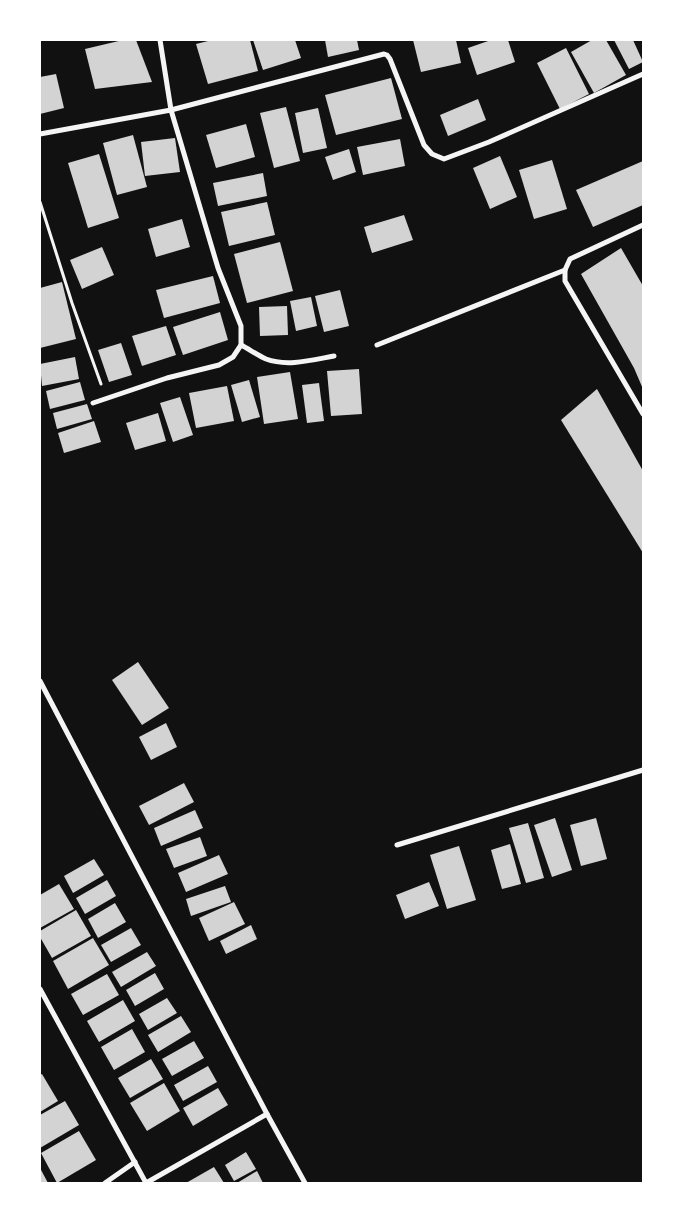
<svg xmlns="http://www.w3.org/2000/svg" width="683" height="1223" viewBox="0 0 683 1223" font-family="'Titillium Web',sans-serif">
	<rect width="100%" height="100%" fill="#111"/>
	<g fill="#d3d3d3">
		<path d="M123 40H136L152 82 95 89 85 49Z"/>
		<path d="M212 40H250L258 71 208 84 196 44Z"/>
		<path d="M253 40H295L301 58 263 70Z"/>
		<path d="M325 40H357L359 50 328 57Z"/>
		<path d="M413 40H456L461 63 421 72Z"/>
		<path d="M491 40H508L515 62 477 75 468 48Z"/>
		<path d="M592 40H606L626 75 594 93 571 52Z"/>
		<path d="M614 40H633L643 62 629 69Z"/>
		<path d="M566 48 589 94 560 109 537 63Z"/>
		<path d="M56 74 64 108 40 114V77Z"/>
		<path d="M391 78 402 119 336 135 325 95Z"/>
		<path d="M478 99 486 120 448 136 440 115Z"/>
		<path d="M286 107 300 161 274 168 260 113Z"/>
		<path d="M318 108 327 148 303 153 295 113Z"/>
		<path d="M246 124 255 157 216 168 206 135Z"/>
		<path d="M133 135 147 187 117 195 103 143Z"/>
		<path d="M175 138 180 172 145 176 141 142Z"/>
		<path d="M400 139 405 166 363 175 357 147Z"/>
		<path d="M349 149 356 172 333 180 325 157Z"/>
		<path d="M99 154 119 218 88 228 68 163Z"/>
		<path d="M500 156 517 197 490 209 473 168Z"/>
		<path d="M552 160 567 209 534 219 519 170Z"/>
		<path d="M643 161V205L593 227 576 190Z"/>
		<path d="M263 173 267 196 218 206 213 183Z"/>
		<path d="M267 202 275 235 229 246 221 212Z"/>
		<path d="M404 215 413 240 372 253 364 227Z"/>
		<path d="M182 219 190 247 156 257 148 229Z"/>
		<path d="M280 242 293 291 247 303 234 254Z"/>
		<path d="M102 247 114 275 82 289 70 260Z"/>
		<path d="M621 248 643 286V389L634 368 581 274Z"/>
		<path d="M213 276 220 303 164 318 156 290Z"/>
		<path d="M62 282 76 339 40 348V288Z"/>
		<path d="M340 290 349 326 324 332 315 296Z"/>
		<path d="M311 297 317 326 296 331 290 301Z"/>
		<path d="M287 306 288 335 260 336 259 307Z"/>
		<path d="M220 312 228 340 183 355 173 327Z"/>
		<path d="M166 326 176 355 142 366 132 336Z"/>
		<path d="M121 343 132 375 109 382 98 350Z"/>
		<path d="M75 357 79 379 42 386 40 364Z"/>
		<path d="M359 369 362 414 331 416 327 371Z"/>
		<path d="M290 372 298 419 264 424 257 377Z"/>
		<path d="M249 380 260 417 242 422 231 385Z"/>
		<path d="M80 382 85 400 50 409 46 391Z"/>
		<path d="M319 383 324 421 307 423 302 385Z"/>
		<path d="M227 386 234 421 196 428 189 393Z"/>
		<path d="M597 389 643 471V553L561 420Z"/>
		<path d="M180 397 193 435 173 442 160 403Z"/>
		<path d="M87 404 92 419 57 429 53 413Z"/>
		<path d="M158 413 166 441 135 450 126 423Z"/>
		<path d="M94 421 101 442 64 453 58 433Z"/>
		<path d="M138 662 169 708 142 725 112 680Z"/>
		<path d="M166 723 177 747 151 760 139 737Z"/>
		<path d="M184 783 194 802 149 825 139 806Z"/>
		<path d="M195 810 203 828 161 846 154 828Z"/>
		<path d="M555 818 572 870 552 877 534 825Z"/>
		<path d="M596 818 607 859 581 866 570 825Z"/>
		<path d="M528 823 544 878 526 883 509 828Z"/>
		<path d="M200 837 207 856 174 868 166 849Z"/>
		<path d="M510 844 521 884 502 889 491 850Z"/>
		<path d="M459 846 476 900 447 909 430 855Z"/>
		<path d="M219 855 228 874 186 892 178 873Z"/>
		<path d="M94 859 104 875 73 893 64 876Z"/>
		<path d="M107 880 116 896 85 914 76 898Z"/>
		<path d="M429 882 439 906 405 919 396 895Z"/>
		<path d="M59 884 74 909 40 928V895Z"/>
		<path d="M225 886 231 902 191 916 186 899Z"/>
		<path d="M234 902 245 924 209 941 199 918Z"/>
		<path d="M115 903 126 922 98 938 88 919Z"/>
		<path d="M76 910 91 936 52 958 40 937V931Z"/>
		<path d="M251 925 257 939 226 954 220 941Z"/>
		<path d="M131 928 141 945 111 962 101 945Z"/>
		<path d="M93 938 109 965 68 989 53 961Z"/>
		<path d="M147 952 156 966 121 987 112 972Z"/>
		<path d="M155 973 164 989 135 1006 126 990Z"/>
		<path d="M107 974 119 995 83 1015 71 994Z"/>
		<path d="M167 998 177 1013 148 1030 139 1014Z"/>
		<path d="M123 1000 135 1021 99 1042 87 1021Z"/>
		<path d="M181 1016 191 1032 158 1052 148 1035Z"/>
		<path d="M132 1029 145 1052 114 1070 101 1047Z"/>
		<path d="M194 1041 204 1058 172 1076 162 1059Z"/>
		<path d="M151 1059 163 1079 130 1098 118 1078Z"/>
		<path d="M208 1066 217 1082 183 1101 174 1085Z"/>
		<path d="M42 1074 58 1101 40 1112V1075Z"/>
		<path d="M164 1083 180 1111 147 1131 130 1103Z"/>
		<path d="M218 1088 228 1105 193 1126 183 1108Z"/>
		<path d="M65 1101 79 1125 40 1148V1115Z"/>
		<path d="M79 1131 96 1160 57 1183 41 1153Z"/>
		<path d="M246 1152 256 1169 234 1181 225 1165Z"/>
		<path d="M214 1167 224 1183H186Z"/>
		<path d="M40 1168 48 1183H40Z"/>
		<path d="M257 1171 263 1183H237Z"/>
	</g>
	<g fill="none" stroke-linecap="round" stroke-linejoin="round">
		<path stroke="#f5f5f5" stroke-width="3" d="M40 202 72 303 101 384"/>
		<g stroke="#f5f5f5" stroke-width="5">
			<path d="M40 134 171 110 384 54 387 55 390 59 424 145 432 154 444 159 489 142 643 74"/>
			<path d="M643 225 570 259 565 270V281L643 414"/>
			<path d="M241 345C249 349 257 355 266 359 287 367 312 360 334 356"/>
			<path d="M377 345 565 270"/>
			<path d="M93 403 167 378 219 365 233 357 241 345V326L218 268 171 110 160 40"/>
			<path d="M40 681 267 1114"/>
			<path d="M397 845 643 770"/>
			<path d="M40 989 146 1183"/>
			<path d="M105 1183 135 1162"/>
			<path d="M146 1183 267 1114 305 1183"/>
		</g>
	</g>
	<rect width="683" height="1223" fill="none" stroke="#ffffff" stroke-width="82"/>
</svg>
